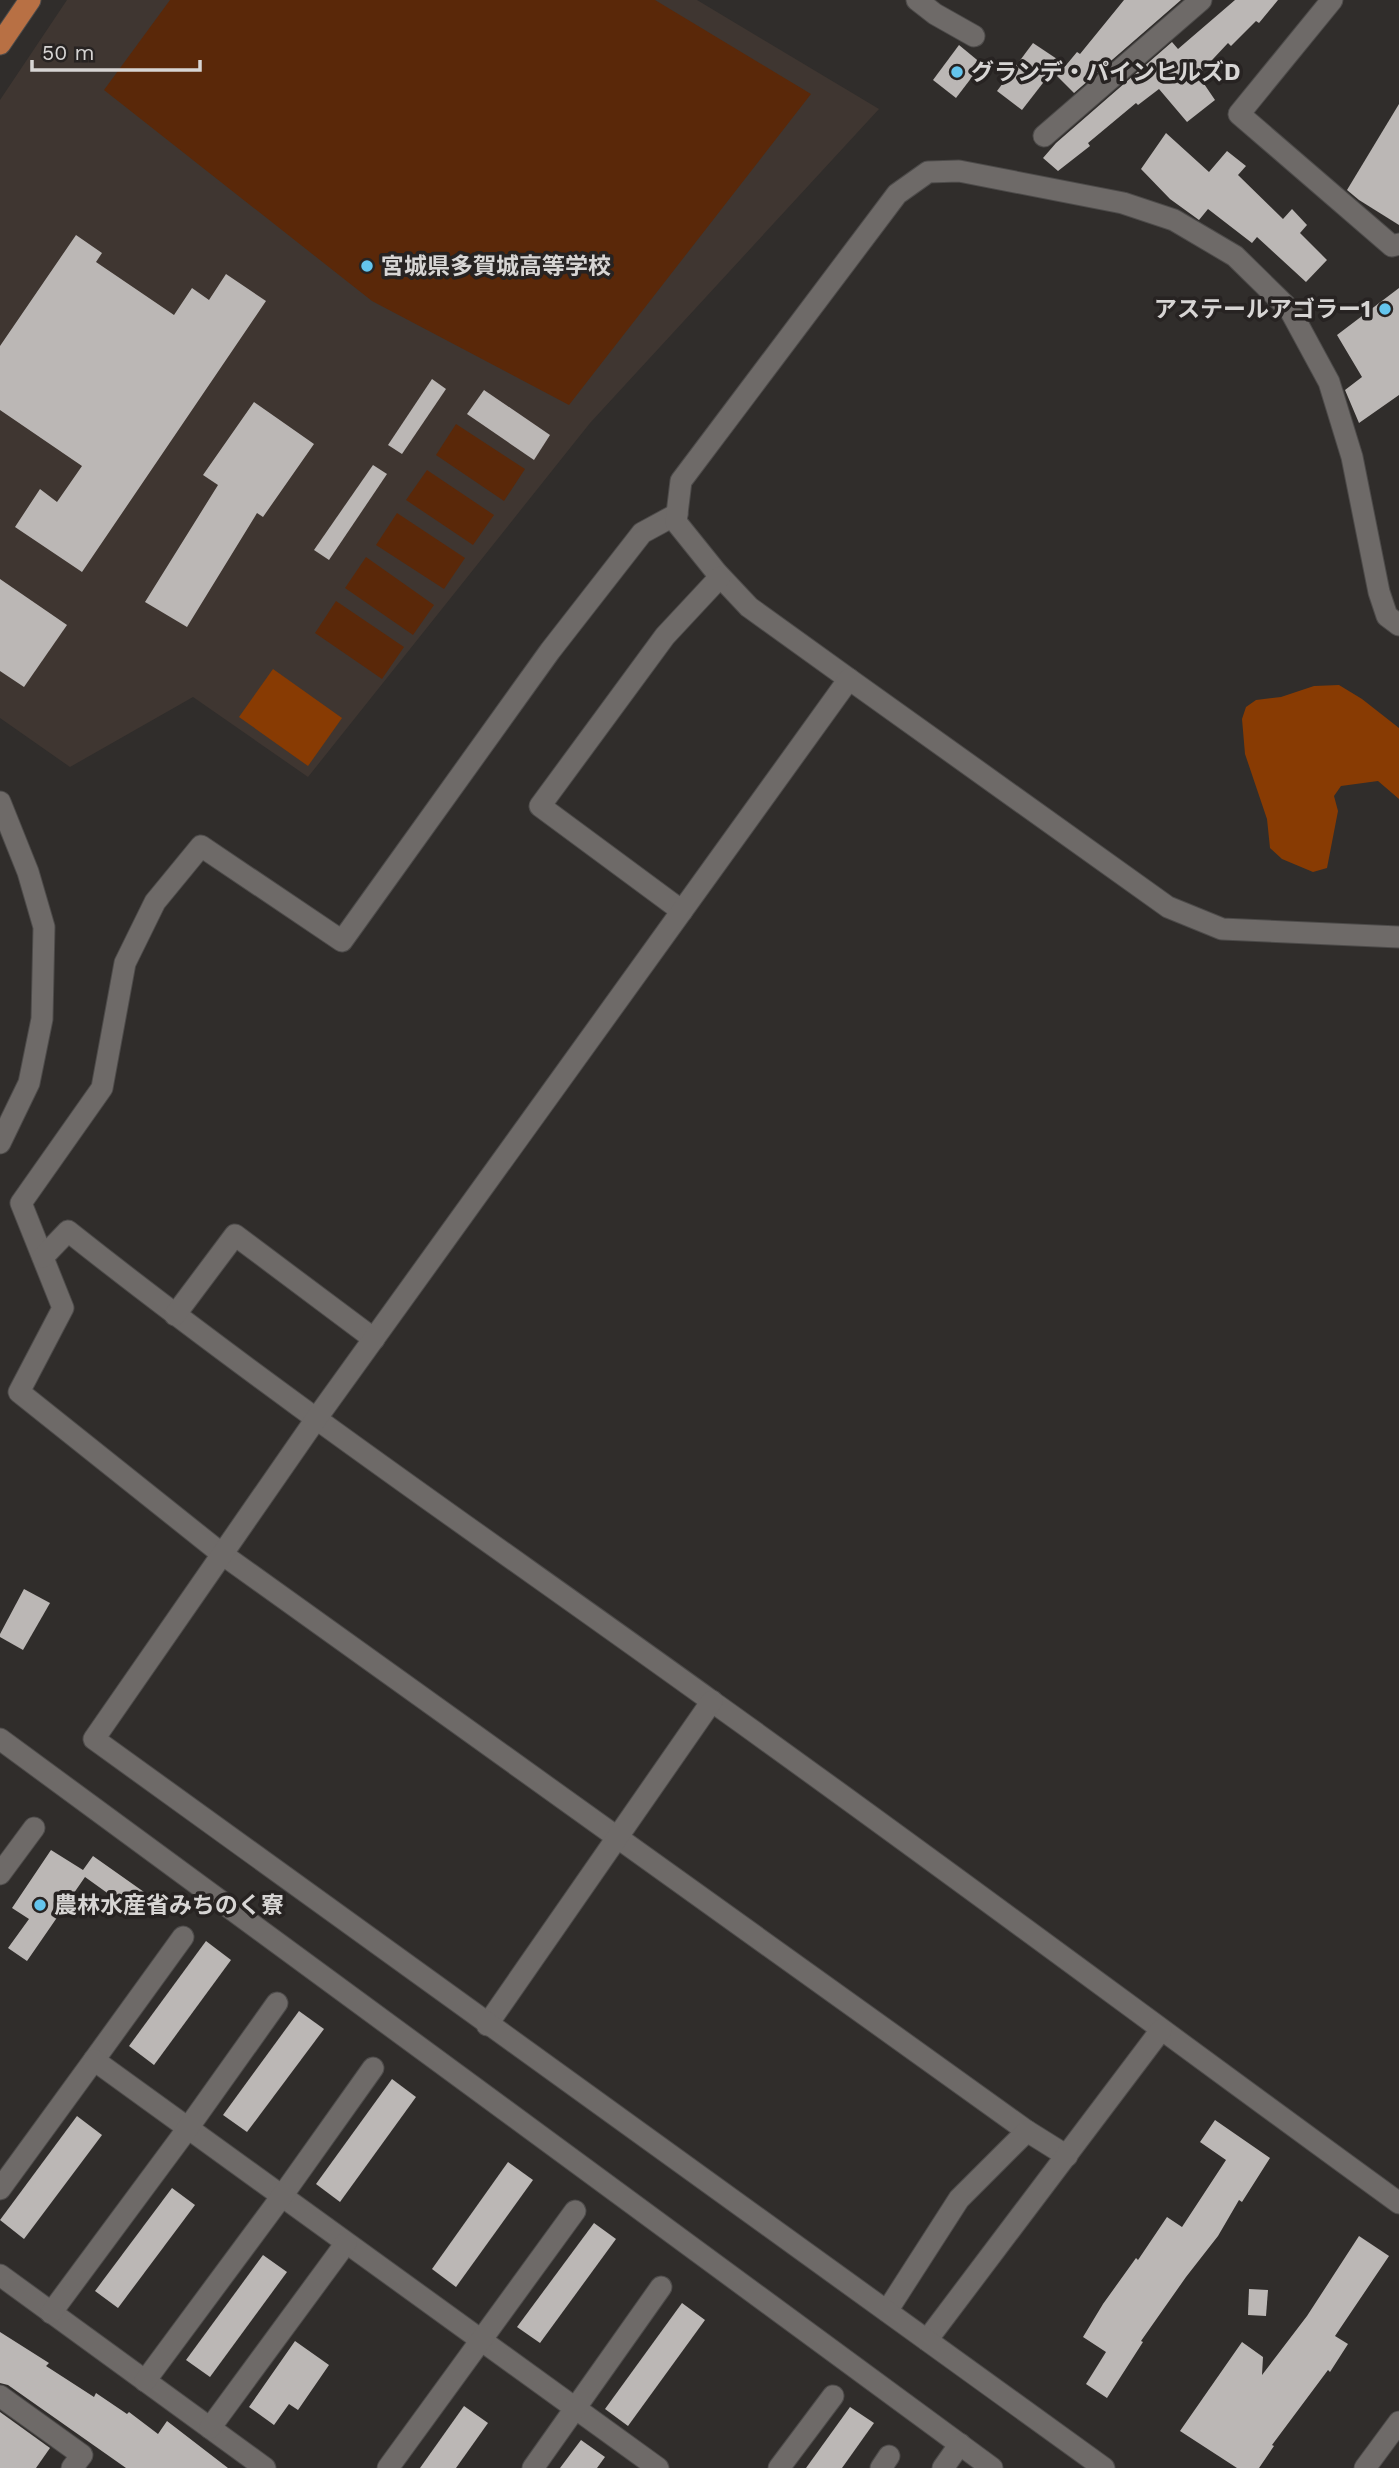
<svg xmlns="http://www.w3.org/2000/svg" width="1399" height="2468" viewBox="0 0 1399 2468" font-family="'Work Sans','Noto Sans JP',sans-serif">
	<rect width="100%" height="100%" fill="#302d2b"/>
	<path fill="#3f3631" d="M67 0H697L879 109 590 423 308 777 193 697 70 767 0 718V100Z"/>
	<g fill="#5a2809">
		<path d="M170 0H655L811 94 569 405 372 301 104 90Z"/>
		<path d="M456 424 525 469 504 501 436 455Z"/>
		<path d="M427 470 494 515 473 545 406 500Z"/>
		<path d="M397 513 465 558 444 589 376 545Z"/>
		<path d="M366 557 434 605 413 635 345 588Z"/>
		<path d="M336 601 404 647 382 679 315 633Z"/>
	</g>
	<g fill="#883b03">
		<path d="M273 669 342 718 308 766 239 717Z"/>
		<path d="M1339 685 1362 699 1399 728V799L1378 781 1341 786 1334 796 1338 811 1327 868 1313 872 1282 859 1270 848 1267 819 1245 754 1242 719 1246 707 1256 700 1281 697 1314 686Z"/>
	</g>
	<g fill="#bbb7b5">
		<path d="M1124 0H1181L1074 93 1057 76 1077 52 1080 54Z"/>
		<path d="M1235 0H1278L1259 23 1256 21 1231 46 1228 43 1198 75 1215 100 1187 122 1159 89 1138 105 1136 103 1088 143 1090 146 1058 171 1043 158 1056 143 1172 42 1178 49Z"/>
		<path d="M1033 43 1060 61 1022 110 997 91Z"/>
		<path d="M959 45 982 64 956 98 933 80Z"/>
		<path d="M1399 104V225L1359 200 1347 190Z"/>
		<path d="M1166 133 1209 172 1227 151 1246 166 1238 175 1283 219 1292 209 1307 225 1300 233 1327 260 1306 282 1257 237 1252 243 1208 209 1199 220 1170 199 1141 169Z"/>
		<path d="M76 235 102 253 96 262 174 315 192 288 209 300 226 274 266 301 82 572 15 527 40 489 57 502 82 466 0 410V346Z"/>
		<path d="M1399 288V395L1359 423 1345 390 1362 377 1337 335Z"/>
		<path d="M432 379 446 389 402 454 388 445Z"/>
		<path d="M484 390 550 435 534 460 467 414Z"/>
		<path d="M254 402 314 444 263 517 257 513 187 627 145 602 218 485 203 475Z"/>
		<path d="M373 465 387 474 329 560 314 550Z"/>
		<path d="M0 579 67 625 24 687 0 671Z"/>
		<path d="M24 1589 50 1603 23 1650 0 1637V1634Z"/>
		<path d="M51 1850 83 1870 93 1856 144 1892 131 1910 85 1877 27 1961 8 1948 29 1919 12 1908Z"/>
		<path d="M206 1941 231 1960 154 2065 129 2046Z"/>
		<path d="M299 2011 324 2029 247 2132 223 2115Z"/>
		<path d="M392 2079 416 2097 340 2202 316 2184Z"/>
		<path d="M77 2116 102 2135 24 2239 0 2220Z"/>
		<path d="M1215 2120 1270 2158 1242 2202 1239 2200 1218 2236 1186 2277 1141 2341 1143 2342 1107 2398 1086 2384 1106 2352 1083 2337 1103 2304 1136 2258 1138 2260 1167 2217 1182 2227 1226 2160 1200 2142Z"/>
		<path d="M508 2162 533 2180 456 2287 432 2269Z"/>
		<path d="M172 2188 195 2205 118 2308 95 2291Z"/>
		<path d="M594 2223 616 2239 540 2343 517 2327Z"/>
		<path d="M1359 2236 1389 2256 1335 2336 1348 2344 1330 2372 1328 2370 1272 2445 1274 2446 1259 2468H1237L1180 2431 1242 2342 1263 2357 1262 2375 1307 2316Z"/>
		<path d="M263 2255 287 2272 210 2377 186 2360Z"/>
		<path d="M1249 2289 1268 2290 1266 2316 1248 2315Z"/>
		<path d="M682 2303 705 2320 628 2426 605 2409Z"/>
		<path d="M0 2332 49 2363 46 2366 94 2397 96 2393 127 2414 129 2412 158 2434 167 2421 228 2468H126L8 2385 0 2383Z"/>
		<path d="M295 2341 329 2365 298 2410 289 2404 274 2425 249 2407Z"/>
		<path d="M464 2406 488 2423 456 2468H420Z"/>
		<path d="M850 2407 874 2423 842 2468H806Z"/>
		<path d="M0 2412 50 2448 36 2468H0Z"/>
		<path d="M581 2440 605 2457 597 2468H560Z"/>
	</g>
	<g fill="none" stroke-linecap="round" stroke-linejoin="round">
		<g stroke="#4d4b4a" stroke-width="23">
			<g id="minor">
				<path d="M917 0 935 14 974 36"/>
				<path d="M1332 0 1239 114 1392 246 1399 244"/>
				<path d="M1044 136 1201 0"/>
				<path d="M677 514 642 533 550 651 342 941 201 846 155 902 125 963 102 1088 21 1203 63 1308 19 1392 222 1554 1027 2131"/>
				<path d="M849 679 749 607 717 573 676 522 681 481 897 194 928 172 959 171 1123 203 1174 220 1235 256 1290 310 1329 382 1352 457 1379 592 1387 616 1399 625"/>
				<path d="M0 802 28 872 44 927 42 1019 29 1083 0 1143"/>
				<path d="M682 911 540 806 665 636 720 577"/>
				<path d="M43 1257 68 1231C276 1396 495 1545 710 1700 941 1865 1169 2036 1399 2203"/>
				<path d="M175 1315 235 1235 374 1339"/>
				<path d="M0 1739 992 2468"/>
				<path d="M0 1874 34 1828"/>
				<path d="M487 2025 712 1701"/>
				<path d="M94 2060 183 1937"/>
				<path d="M0 2189 94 2060 658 2468"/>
				<path d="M0 2275 265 2468"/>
				<path d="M887 2311 959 2199 1027 2131 1067 2156"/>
				<path d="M51 2313 188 2128 277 2003"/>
				<path d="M927 2340 1161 2030"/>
				<path d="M145 2381 282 2196 373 2068"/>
				<path d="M0 2396 82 2455 72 2468"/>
				<path d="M210 2428 346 2243"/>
				<path d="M388 2468 575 2211"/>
				<path d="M533 2468 661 2287"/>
				<path d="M779 2468 833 2396"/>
				<path d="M881 2468 889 2456"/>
				<path d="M943 2468 960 2444"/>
				<path d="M1104 2468 94 1739 316 1419 849 679 1168 907 1222 929 1399 937"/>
				<path d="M1365 2468 1399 2422"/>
			</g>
		</g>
		<g stroke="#4d4b4a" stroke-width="23">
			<path id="major" d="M0 44 30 0"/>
		</g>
		<use href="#minor" stroke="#6e6a68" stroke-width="21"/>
		<use href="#major" stroke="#b87044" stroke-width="21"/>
	</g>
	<g fill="#64c5ee" stroke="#272322" stroke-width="2.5">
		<circle cx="957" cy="72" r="7"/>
		<circle cx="367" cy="266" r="7"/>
		<circle cx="1385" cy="309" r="7"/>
		<circle cx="40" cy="1905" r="7"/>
	</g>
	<g text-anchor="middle" stroke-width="7" stroke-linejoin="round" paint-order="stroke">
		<g font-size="23" font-weight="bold" fill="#d7d5d4" stroke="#272322" text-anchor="start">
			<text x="971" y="80">グランデ・パインヒルズD</text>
			<text x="381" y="274">宮城県多賀城高等学校</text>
			<text x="1371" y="317" text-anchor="end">アステールアゴラー1</text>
			<text x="54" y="1913">農林水産省みちのく寮</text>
		</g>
	</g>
	<path d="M32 60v10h168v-10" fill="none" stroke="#d7d5d4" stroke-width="3.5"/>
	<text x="42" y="60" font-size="21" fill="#d7d5d4" stroke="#272322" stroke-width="5" paint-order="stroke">50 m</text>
</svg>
